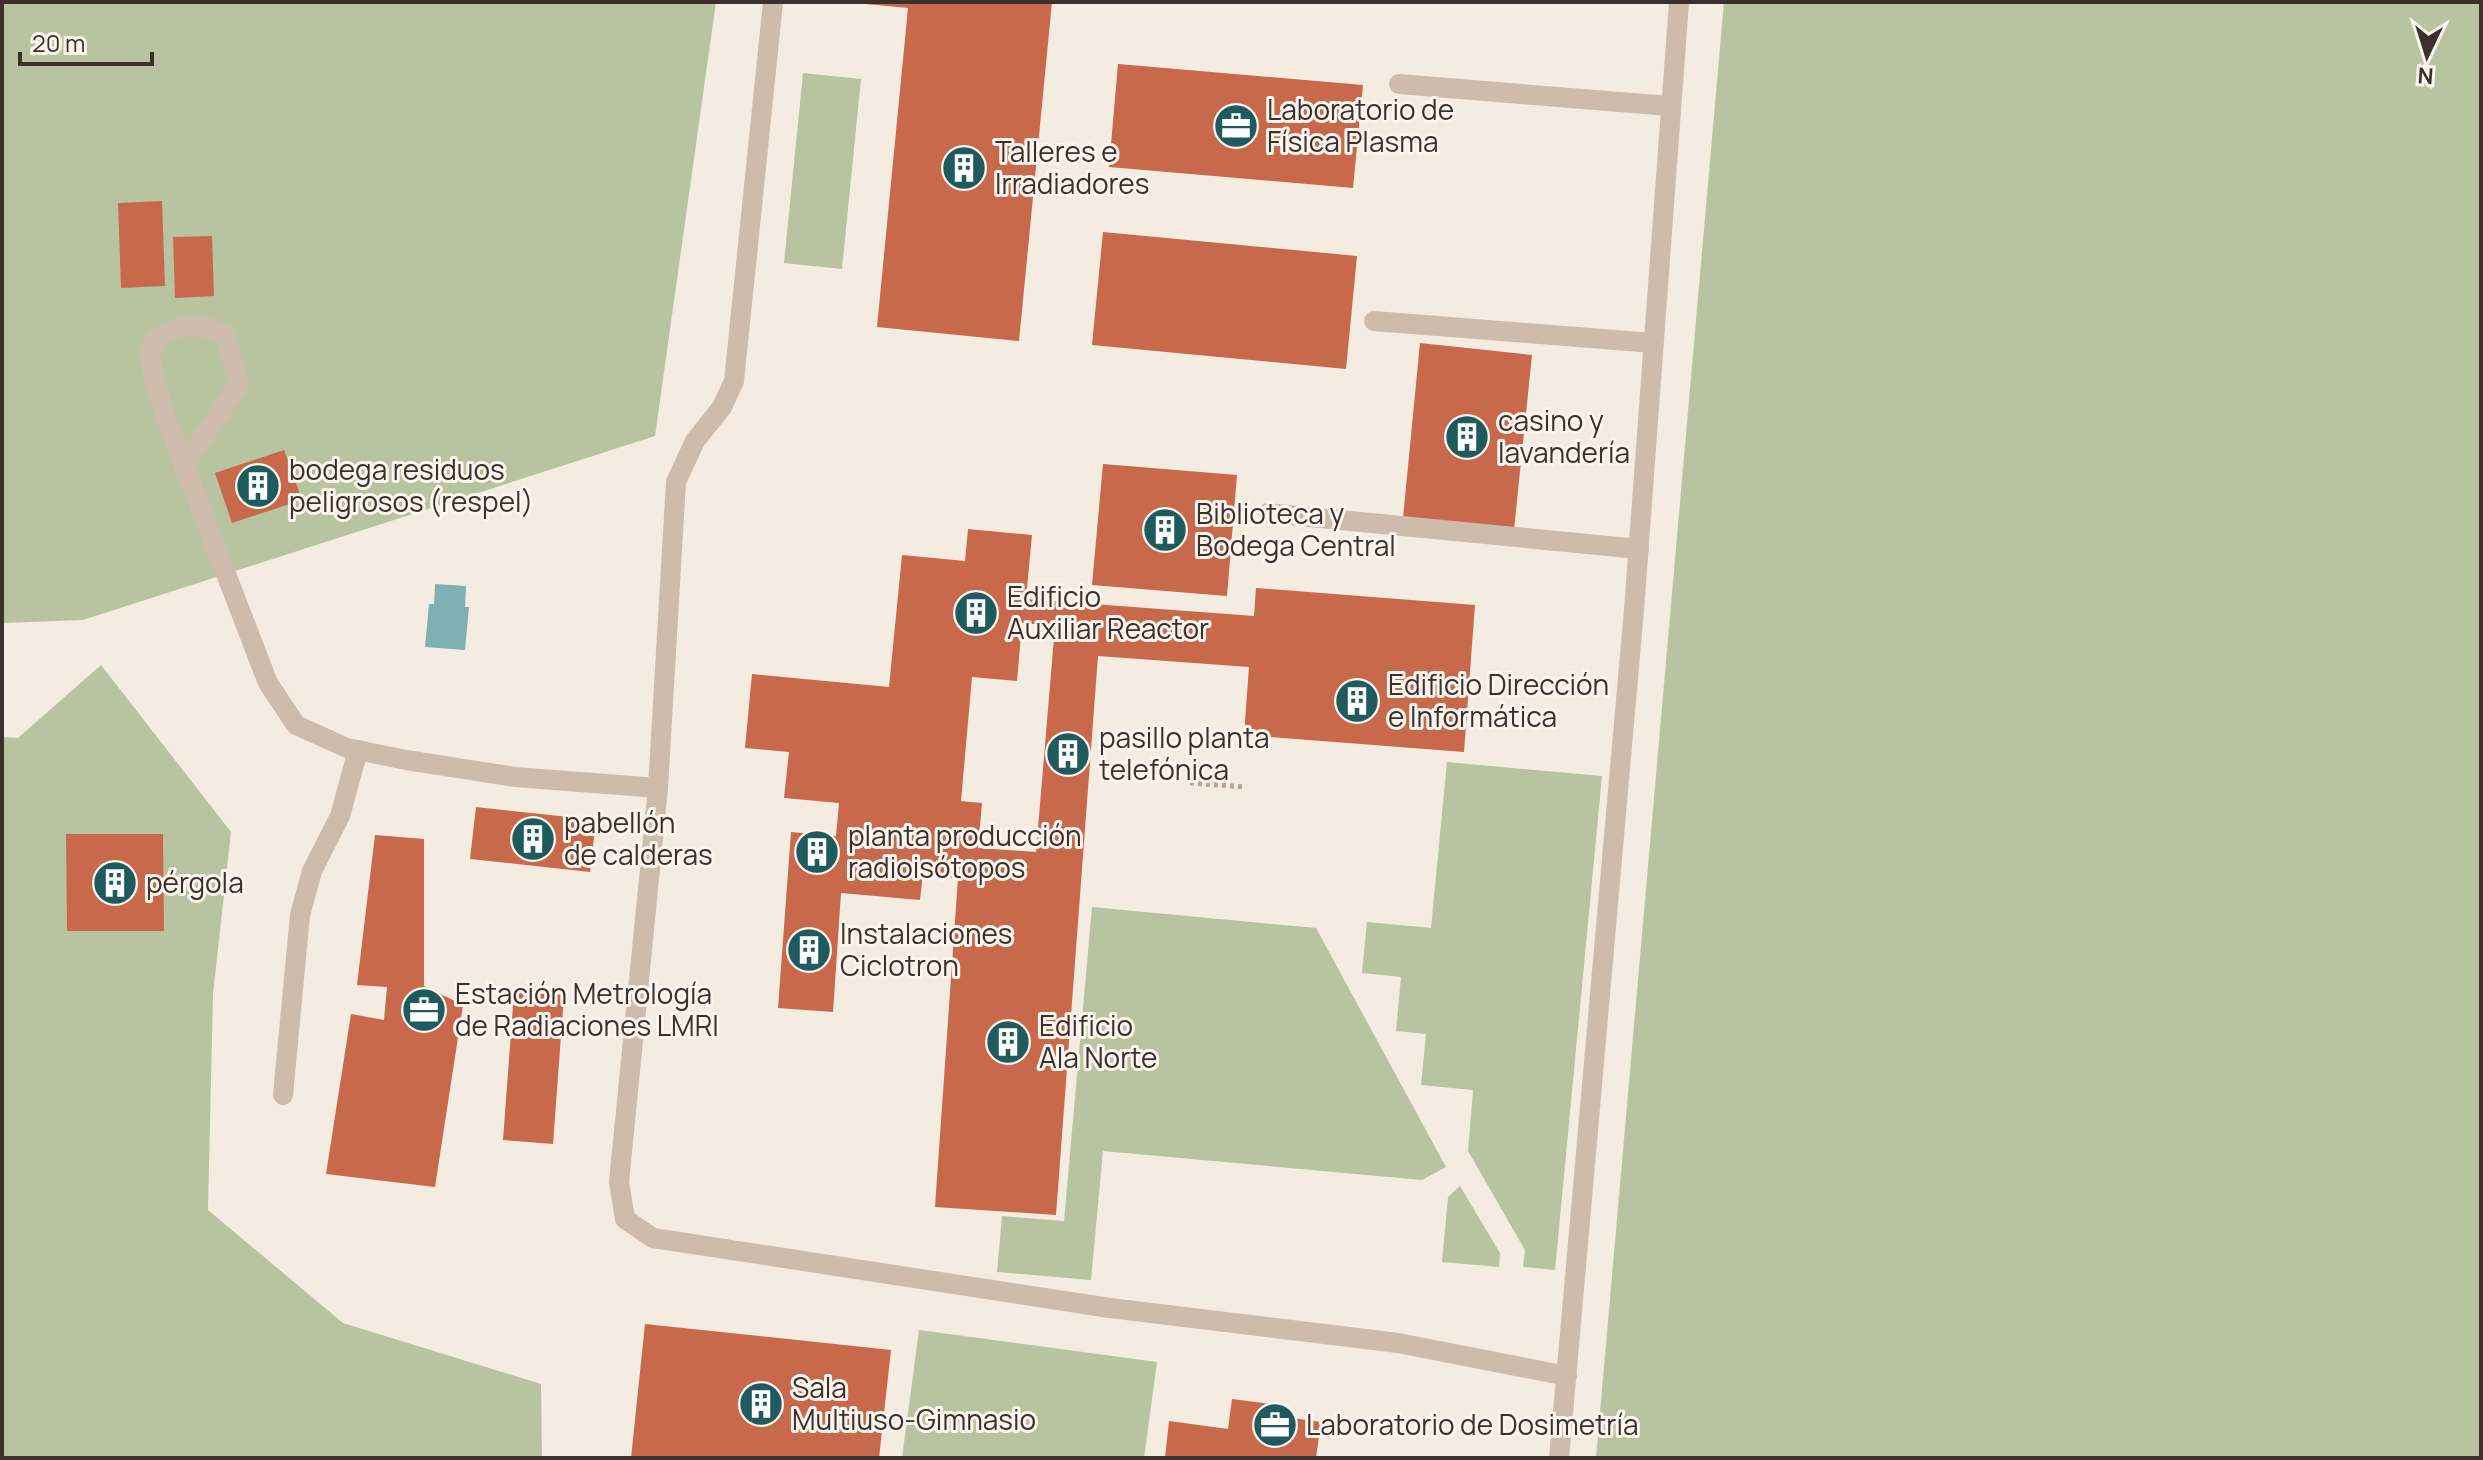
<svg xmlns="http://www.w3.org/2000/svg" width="2483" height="1460" viewBox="0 0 2483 1460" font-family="Manrope,sans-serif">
	<rect width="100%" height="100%" fill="#f4ebe1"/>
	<g fill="#b8c4a0">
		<path d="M2 2H716L655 436 83 620 2 623Z"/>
		<path d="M1724 2H2481V1458H1596Z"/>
		<path d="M803 73 861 79 842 269 784 263Z"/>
		<path d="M101 665 231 832 213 994 208 1210 343 1323 541 1384 542 1458H2V737L18 738Z"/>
		<path d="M1447 762 1602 776 1555 1270 1523 1267 1525 1250 1468 1151 1473 1090 1421 1085 1426 1034 1396 1031 1401 977 1362 973 1367 922 1431 928Z"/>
		<path d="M1092 907 1316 928 1446 1167 1422 1180 1103 1151 1091 1280 997 1272 1002 1216 1064 1221Z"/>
		<path d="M1460 1186 1500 1253 1499 1267 1442 1262 1448 1197Z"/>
		<path d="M919 1330 1157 1362 1144 1458H902Z"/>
	</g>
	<path fill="#7fb0b2" d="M435 584 466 586 465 607H469L465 650 425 647 429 604H434Z"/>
	<g fill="#c8694b" fill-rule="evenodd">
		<path d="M866 2H1052L1019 341 877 327 908 8 866 4Z"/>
		<path d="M1118 64 1363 85 1353 188 1109 167Z"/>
		<path d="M162 201 165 286 121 288 118 203Z"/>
		<path d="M1103 232 1357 256 1346 369 1092 345Z"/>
		<path d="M212 236 214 296 175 298 173 237Z"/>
		<path d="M1420 343 1532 355 1514 530 1403 518Z"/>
		<path d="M284 450 302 500 232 523 215 473Z"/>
		<path d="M1103 464 1237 475 1227 596 1092 585Z"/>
		<path d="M968 529 1032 535 1026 599 1254 616 1256 588 1475 605 1464 752 1244 735 1249 667 1098 656 1056 1215 935 1207 958 878 923 874 920 900 841 893 833 1012 778 1008 791 832 836 836 839 803 784 798 789 752 745 748 752 674 889 687 902 555 965 561ZM1022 623 1055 626 1036 852 978 848 982 803 961 801 972 677 1017 681Z"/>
		<path d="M476 807 596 820 590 872 470 859Z"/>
		<path d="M66 834H163L164 931H67Z"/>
		<path d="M375 835 424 839V986L463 1005 435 1187 326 1174 351 1014 384 1020 387 987 357 985Z"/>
		<path d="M514 992 564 995 553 1144 503 1140Z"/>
		<path d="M645 1324 891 1350 879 1458H631Z"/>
		<path d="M1232 1399 1271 1404 1270 1415 1321 1422 1316 1458H1165L1169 1421 1228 1429Z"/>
	</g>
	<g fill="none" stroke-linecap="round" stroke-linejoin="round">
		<path stroke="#b9a596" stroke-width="5" stroke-dasharray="4 4" stroke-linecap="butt" d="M1190 783 1246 787"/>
		<g stroke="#cdbbac" stroke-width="20">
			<path d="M773 2 734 381 722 407 695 441 676 482 658 788 619 1182 625 1219 653 1238 1110 1308 1398 1343 1567 1376"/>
			<path d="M1399 84 1669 106"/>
			<path d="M1374 321 1653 343"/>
			<path d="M184 466 239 384 225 335 210 328 181 326 158 337 150 353 153 373 166 418 268 683 296 725 347 748 406 760 515 777 658 788"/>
			<path d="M1268 513 1639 549"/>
			<path d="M283 1095 300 915 312 871 340 816 358 750"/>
			<path d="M1559 1458 1634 610 1679 2"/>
		</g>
	</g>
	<defs>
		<g id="office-disc" transform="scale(2.3)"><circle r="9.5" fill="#1f5a5e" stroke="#fbf5ee"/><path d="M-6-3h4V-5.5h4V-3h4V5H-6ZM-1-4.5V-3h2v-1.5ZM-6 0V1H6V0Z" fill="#fff"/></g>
		<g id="building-disc" transform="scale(2.3)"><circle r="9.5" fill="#1f5a5e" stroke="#fbf5ee"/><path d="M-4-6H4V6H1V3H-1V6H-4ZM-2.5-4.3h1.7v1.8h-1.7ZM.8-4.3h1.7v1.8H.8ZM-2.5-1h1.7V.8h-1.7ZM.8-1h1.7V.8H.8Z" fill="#fff"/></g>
	</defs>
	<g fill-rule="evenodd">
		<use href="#office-disc" x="1236" y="126"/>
		<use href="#building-disc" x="964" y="168"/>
		<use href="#building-disc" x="1467" y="437"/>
		<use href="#building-disc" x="258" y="486"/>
		<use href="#building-disc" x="1165" y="530"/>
		<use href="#building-disc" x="976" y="613"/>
		<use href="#building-disc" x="1357" y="701"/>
		<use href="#building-disc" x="1068" y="754"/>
		<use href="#building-disc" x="533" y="839"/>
		<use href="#building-disc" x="817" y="852"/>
		<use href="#building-disc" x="115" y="883"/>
		<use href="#building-disc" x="809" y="950"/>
		<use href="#office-disc" x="424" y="1010"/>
		<use href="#building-disc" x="1008" y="1042"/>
		<use href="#building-disc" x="761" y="1404"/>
		<use href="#office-disc" x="1275" y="1425"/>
	</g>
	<g text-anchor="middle" stroke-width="6" stroke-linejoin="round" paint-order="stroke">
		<g font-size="28" fill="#3b302b" stroke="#fbf5ee" text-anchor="start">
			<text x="1267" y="120">Laboratorio de<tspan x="1267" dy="32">Física Plasma</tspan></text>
			<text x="995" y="162">Talleres e<tspan x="995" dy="32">Irradiadores</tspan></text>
			<text x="1498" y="431">casino y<tspan x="1498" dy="32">lavandería</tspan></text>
			<text x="289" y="480">bodega residuos<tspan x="289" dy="32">peligrosos (respel)</tspan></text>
			<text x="1196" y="524">Biblioteca y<tspan x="1196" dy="32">Bodega Central</tspan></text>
			<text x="1007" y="607">Edificio<tspan x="1007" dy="32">Auxiliar Reactor</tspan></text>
			<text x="1388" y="695">Edificio Dirección<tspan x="1388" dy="32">e Informática</tspan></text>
			<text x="1099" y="748">pasillo planta<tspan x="1099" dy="32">telefónica</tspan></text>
			<text x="564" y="833">pabellón<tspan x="564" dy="32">de calderas</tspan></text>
			<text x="848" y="846">planta producción<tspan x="848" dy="32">radioisótopos</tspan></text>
			<text x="146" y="893">pérgola</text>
			<text x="840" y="944">Instalaciones<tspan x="840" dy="32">Ciclotron</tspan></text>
			<text x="455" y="1004">Estación Metrología<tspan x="455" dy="32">de Radiaciones LMRI</tspan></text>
			<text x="1039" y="1036">Edificio<tspan x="1039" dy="32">Ala Norte</tspan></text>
			<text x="792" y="1398">Sala<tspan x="792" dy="32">Multiuso-Gimnasio</tspan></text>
			<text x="1306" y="1435">Laboratorio de Dosimetría</text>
		</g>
	</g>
	<rect width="2483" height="1460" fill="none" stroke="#3b302b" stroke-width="8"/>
	<g transform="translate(2427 56) rotate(184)" stroke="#fbf5ee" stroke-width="6" paint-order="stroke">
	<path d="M0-6L14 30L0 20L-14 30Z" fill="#3b302b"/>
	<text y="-12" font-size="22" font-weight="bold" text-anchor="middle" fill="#3b302b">N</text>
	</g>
	<path d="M20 52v12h132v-12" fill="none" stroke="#3b302b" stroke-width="4"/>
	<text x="32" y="52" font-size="24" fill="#3b302b" stroke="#fbf5ee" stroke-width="6" paint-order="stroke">20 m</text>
</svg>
